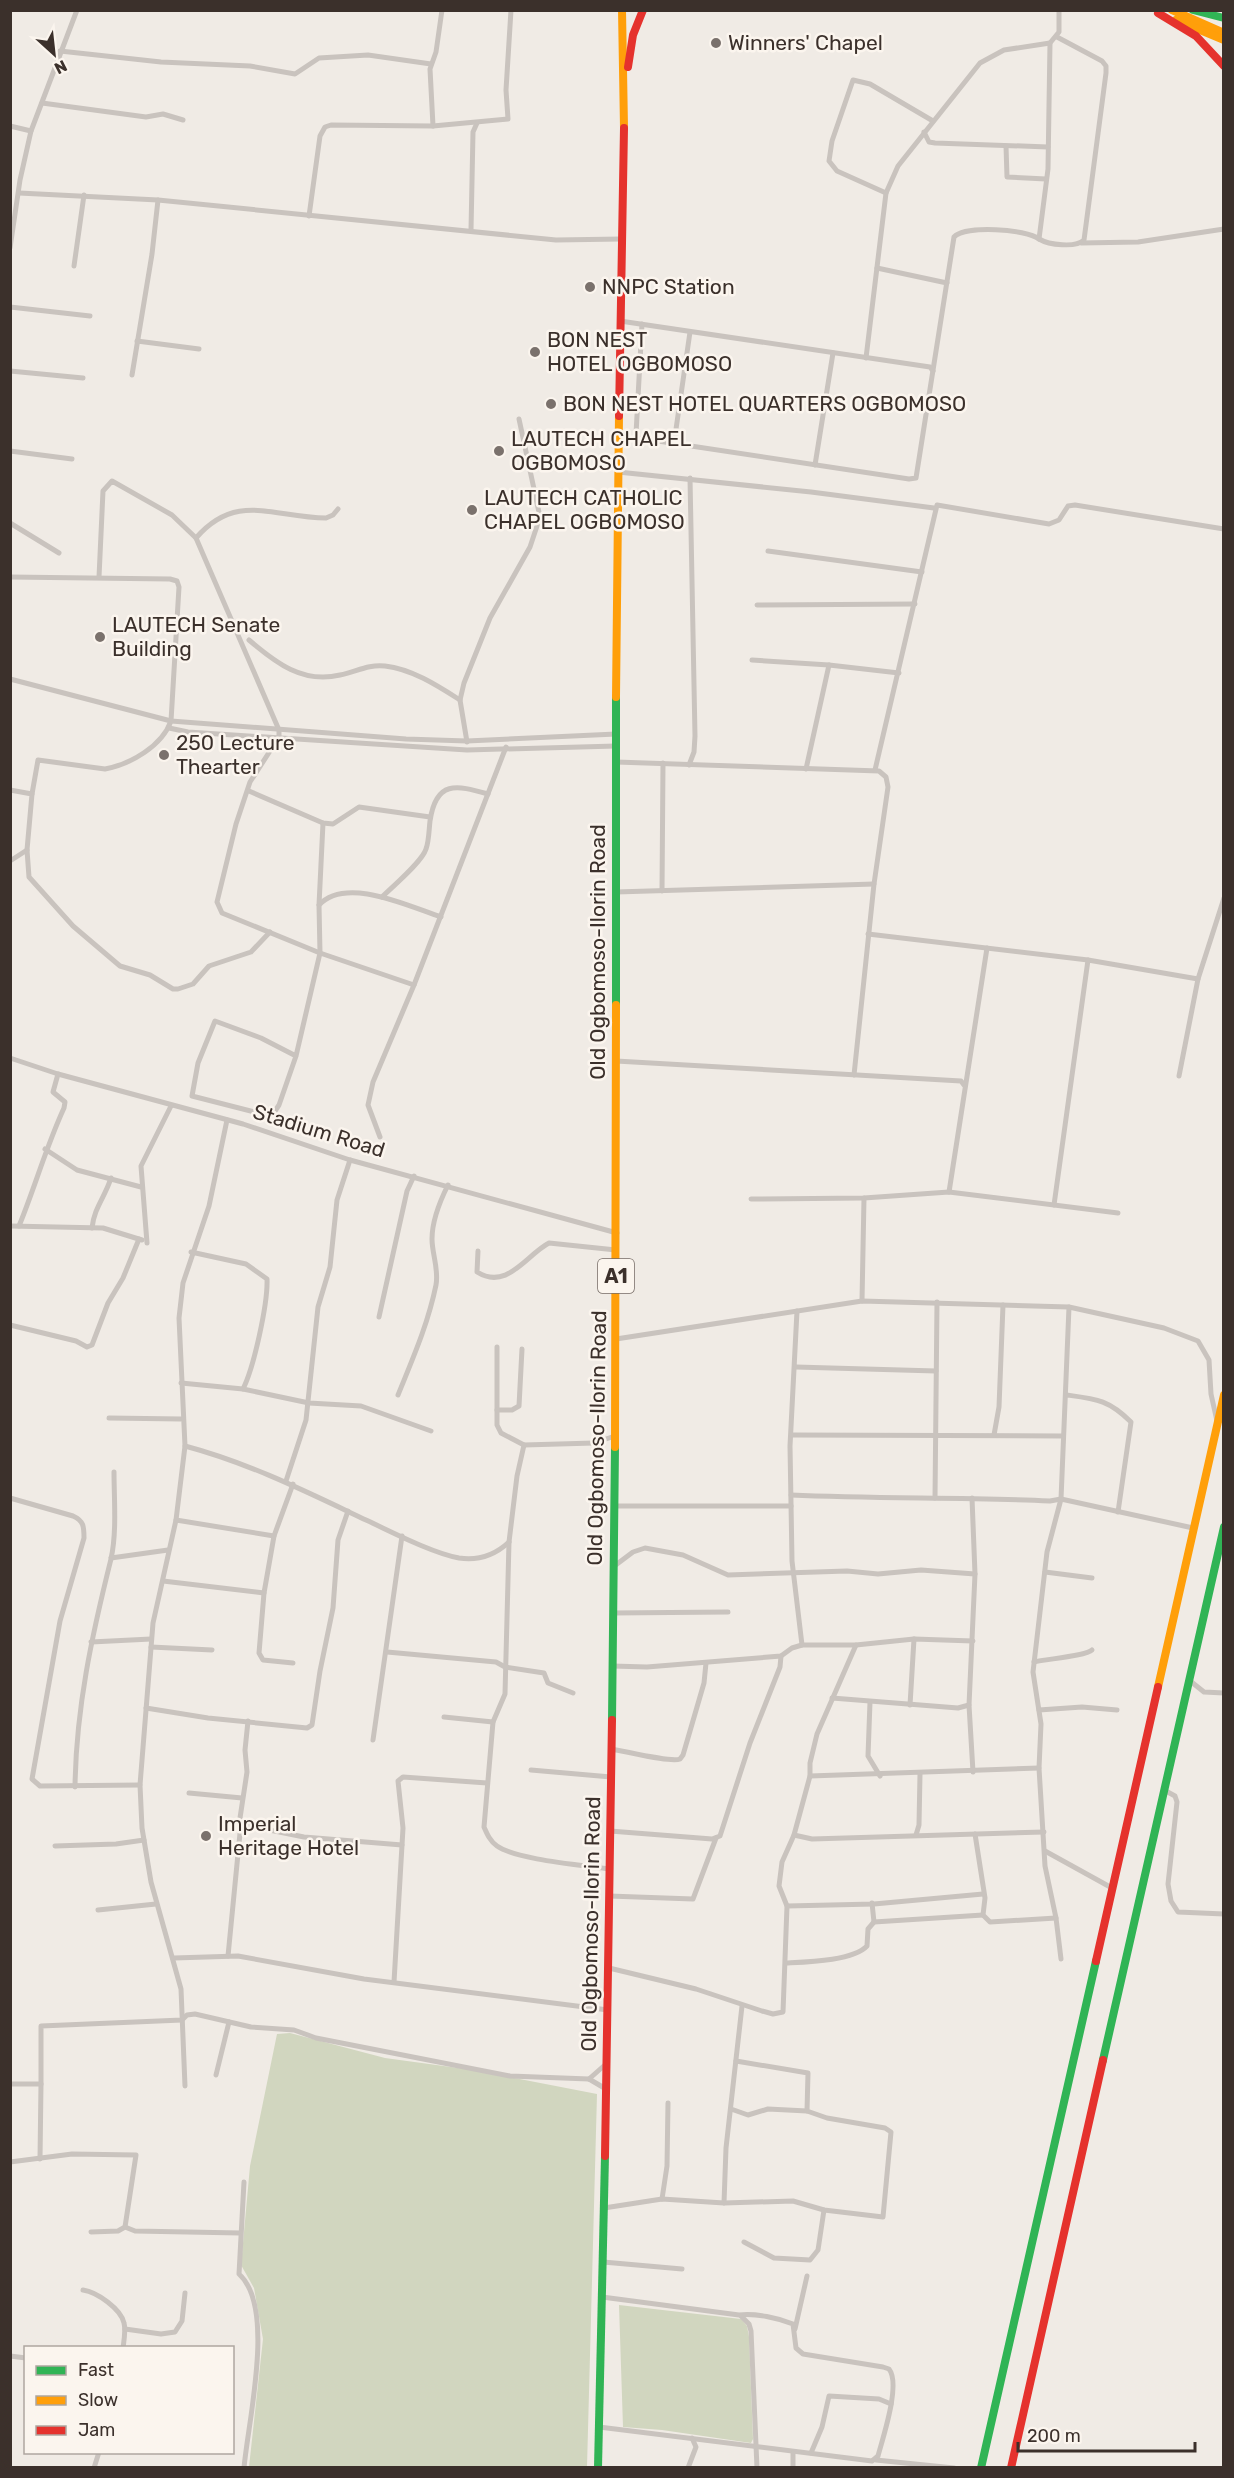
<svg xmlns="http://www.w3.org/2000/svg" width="1234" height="2478" viewBox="0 0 1234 2478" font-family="Rubik,sans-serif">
	<rect width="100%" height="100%" fill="#f0ebe5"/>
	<g fill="#d1d6bf">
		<path d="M290 2033 385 2058 473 2070 597 2094 587 2467H249L263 2339 254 2288 241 2265 250 2166 277 2034Z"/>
		<path d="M619 2305 741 2319 747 2326 749 2337 753 2439 751 2443 662 2430 623 2427Z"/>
	</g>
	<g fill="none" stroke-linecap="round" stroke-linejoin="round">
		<g stroke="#c9c3be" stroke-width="5">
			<path d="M60 51 161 62 250 66 295 74 319 58 368 55 431 64"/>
			<path d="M42 103 146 117 163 114 183 120"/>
			<path d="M10 126 31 131"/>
			<path d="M433 126 430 69 436 52 442 10"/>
			<path d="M924 132 929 142 935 143 1048 147"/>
			<path d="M1006 146 1007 177 1046 179"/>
			<path d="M19 193 158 200 556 240 621 239"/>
			<path d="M886 193 837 171 829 161 832 141 853 80 870 84 933 121"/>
			<path d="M309 216 320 136 325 127 331 125 433 126 508 119 506 90 511 10"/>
			<path d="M471 230 473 132 477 123"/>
			<path d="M1039 239C1049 245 1076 248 1084 240L1106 73V66L1102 61 1057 37"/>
			<path d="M1081 243 1138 242 1224 229"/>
			<path d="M10 248 20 180 31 131 77 10"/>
			<path d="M74 266 84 195"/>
			<path d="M877 268 947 283"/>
			<path d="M10 307 90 316"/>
			<path d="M620 321 930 367 933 371"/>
			<path d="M642 324 636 434 638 438 909 479 916 478 954 237C965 225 1026 229 1039 239L1048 169 1050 43 1059 32V10"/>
			<path d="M137 341 199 349"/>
			<path d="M866 358 886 193 898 166 980 63 1004 50 1050 43"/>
			<path d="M10 371 83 378"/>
			<path d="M132 375 152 254 158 200"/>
			<path d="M674 443 690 332"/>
			<path d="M10 451 72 459"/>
			<path d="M815 465 833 353"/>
			<path d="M618 472 811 492 934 508"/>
			<path d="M10 523 59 553"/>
			<path d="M196 538C237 491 274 518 326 518L333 515 338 509"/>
			<path d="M768 551 922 572"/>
			<path d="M10 577 170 579 177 581 179 587 171 721C162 746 131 764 105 769L38 760 32 794"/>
			<path d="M99 577 103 491 112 481 172 515 196 538 279 730V737L250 782 236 824 217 902 222 913 320 953 414 985"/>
			<path d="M757 605 915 604"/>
			<path d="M249 640C276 663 303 684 340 675 356 672 368 664 385 666 412 669 438 686 460 700"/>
			<path d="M752 660 829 665 899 673"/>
			<path d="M10 679 171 721 406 739 467 741 616 734"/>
			<path d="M169 728 188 732 467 750 616 746"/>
			<path d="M467 742 460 700 464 683 490 618 530 547 540 517 519 419"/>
			<path d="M616 762 879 771 886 777 888 787 874 884 854 1075"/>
			<path d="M689 765 694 752 695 736 690 478"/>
			<path d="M806 769 829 665"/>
			<path d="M875 770 937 505 1049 524 1059 520 1068 506 1075 505 1224 529"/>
			<path d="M10 790 32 794 27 850 29 877 73 926 120 966 150 975 173 989H178L193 984 209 966 251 952 270 932"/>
			<path d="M249 791 323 823 333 824 359 807 430 817"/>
			<path d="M10 861 27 850"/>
			<path d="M662 891 663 763"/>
			<path d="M616 892 874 884"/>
			<path d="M382 897C393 886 422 862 426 849 429 841 429 829 430 821 436 780 456 785 488 794"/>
			<path d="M319 905C346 876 408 906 441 917"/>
			<path d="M868 934 1088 960 1198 979"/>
			<path d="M296 1056 261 1038 215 1021 198 1063 192 1096 266 1115 275 1111 279 1105 296 1056 320 953 319 905 323 823"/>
			<path d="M10 1058 58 1074 243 1124 350 1160 617 1233"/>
			<path d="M616 1061 961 1081 964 1085"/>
			<path d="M1179 1076 1198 979 1224 898"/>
			<path d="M380 1137 368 1105 373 1082 414 985 506 747"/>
			<path d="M45 1149 77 1170 141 1187"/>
			<path d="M949 1192 987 948"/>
			<path d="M751 1199 864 1198 949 1192 1118 1213"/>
			<path d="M1054 1205 1088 960"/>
			<path d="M10 1226 103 1228 142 1240"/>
			<path d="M19 1226C35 1187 46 1147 64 1108L65 1102 53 1092 58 1074"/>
			<path d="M92 1228C94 1208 105 1197 111 1178"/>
			<path d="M147 1243 141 1166 171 1106"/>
			<path d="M478 1251 477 1272C507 1291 526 1255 549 1243L616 1250"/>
			<path d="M191 1252 246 1264 267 1279C268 1303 254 1367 243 1389"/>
			<path d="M862 1301 864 1198"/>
			<path d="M797 1311 790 1446 792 1561 802 1645"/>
			<path d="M379 1317 407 1191 414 1176"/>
			<path d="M10 1325 76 1341 87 1347 92 1345 108 1303 123 1278 139 1239"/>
			<path d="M616 1339 862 1301 1069 1307 1164 1328 1198 1341 1209 1360 1211 1394 1217 1421"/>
			<path d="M497 1347V1425L501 1433 524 1445 594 1443 615 1436"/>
			<path d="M796 1367 936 1371"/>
			<path d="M181 1383 243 1389 309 1403 361 1406 431 1431"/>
			<path d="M398 1395C413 1358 428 1324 436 1285 439 1269 432 1254 432 1239 432 1220 440 1201 448 1185"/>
			<path d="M1067 1395C1097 1399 1109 1400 1131 1422L1118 1512"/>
			<path d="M497 1410H512L519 1406 522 1349"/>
			<path d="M109 1418 181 1419"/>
			<path d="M792 1435 1062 1436"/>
			<path d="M994 1435 999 1407 1003 1305"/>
			<path d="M524 1445 517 1476 509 1542 505 1694 493 1722 484 1827C487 1834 490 1841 497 1846 517 1860 583 1865 609 1869"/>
			<path d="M185 1446C249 1463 307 1492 366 1520 392 1532 432 1553 459 1558 479 1561 495 1555 509 1542"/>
			<path d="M286 1481 306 1420 318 1307 330 1267 337 1200 350 1160"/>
			<path d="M791 1495C878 1499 964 1497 1050 1501L1061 1499 1193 1528"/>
			<path d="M10 1498 73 1516C84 1521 84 1527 84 1538L60 1621 32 1779 40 1786 140 1785"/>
			<path d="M935 1498 937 1302"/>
			<path d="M615 1506H791"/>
			<path d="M176 1520 274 1536"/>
			<path d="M111 1558 168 1550"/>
			<path d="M613 1567 633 1552 645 1548 683 1555 728 1575 847 1571 878 1574 921 1570 975 1574"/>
			<path d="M1045 1572 1092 1578"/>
			<path d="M163 1581 264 1593"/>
			<path d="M613 1613 728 1612"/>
			<path d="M91 1642 151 1639"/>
			<path d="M151 1647 212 1650"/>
			<path d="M387 1652 496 1662 505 1667 544 1673 548 1683 573 1693"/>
			<path d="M1034 1662C1046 1659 1086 1656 1092 1650"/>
			<path d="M293 1663 263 1660 259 1653 264 1593 274 1536 293 1484"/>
			<path d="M612 1666 647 1667 781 1656 792 1648 802 1645H856L914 1639 973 1641"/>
			<path d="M1189 1680 1204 1692 1224 1693"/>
			<path d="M832 1698 958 1708 969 1705 975 1574 972 1498"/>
			<path d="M870 1702 868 1756 880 1776"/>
			<path d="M910 1705 914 1639"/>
			<path d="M969 1705 973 1772"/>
			<path d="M146 1708 208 1718 307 1728 312 1725 320 1671 333 1608 338 1540 348 1511"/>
			<path d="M1039 1710 1082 1707 1117 1710"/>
			<path d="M444 1717 493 1722"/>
			<path d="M248 1721 245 1750 247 1772 240 1818 244 1825 304 1837 402 1845"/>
			<path d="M373 1740 402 1536"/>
			<path d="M611 1749C625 1751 671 1763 680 1759L683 1755 704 1683 706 1663"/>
			<path d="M531 1770 611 1777"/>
			<path d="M810 1776 1039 1768"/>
			<path d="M75 1787C76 1708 92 1635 111 1559 117 1532 114 1499 114 1472"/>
			<path d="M1164 1790 1175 1796 1177 1802 1168 1884 1171 1901 1178 1912 1224 1914"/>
			<path d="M189 1793 242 1798"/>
			<path d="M610 1831 712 1839 720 1836 750 1743 780 1667 781 1656"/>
			<path d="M975 1834 985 1898 983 1915 990 1922 1056 1918"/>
			<path d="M794 1835 812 1839 1044 1832"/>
			<path d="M916 1835 919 1825 920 1774"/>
			<path d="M55 1846 116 1844 144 1840"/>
			<path d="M1045 1851 1112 1888"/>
			<path d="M609 1896 693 1899 716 1838"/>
			<path d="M872 1903 874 1922"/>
			<path d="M787 1906 874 1904 983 1894"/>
			<path d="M98 1910 156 1904"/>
			<path d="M228 1956 241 1823"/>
			<path d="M174 1958 238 1956 364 1979 608 2010"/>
			<path d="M1061 1959 1056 1918 1045 1866 1039 1768 1041 1724 1033 1672 1047 1552 1061 1499 1069 1307"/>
			<path d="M786 1963C806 1962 853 1961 867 1946L868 1929 874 1922 983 1915"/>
			<path d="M609 1968 696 1989 762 2011 773 2014 783 2012 787 1906 779 1886 782 1862 794 1835 810 1776V1763L817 1734 856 1645"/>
			<path d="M394 1982 403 1828 398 1781 403 1777 487 1783"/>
			<path d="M216 2075 229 2022"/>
			<path d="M589 2079 606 2064"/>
			<path d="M10 2084H41V2026L182 2020 187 2015 195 2014 251 2027 294 2030 316 2038 510 2076 589 2079 606 2089"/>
			<path d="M185 2086 181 1989 151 1882 142 1828 140 1785 153 1623 176 1520 185 1446 179 1318 183 1283 209 1206 227 1120"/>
			<path d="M731 2109 748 2115 768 2109 807 2111"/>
			<path d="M40 2159 41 2084"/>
			<path d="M10 2162 72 2154 136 2155 125 2227 118 2231 91 2232"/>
			<path d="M244 2182 239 2274C276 2307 248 2421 244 2468"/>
			<path d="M662 2199 667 2166 668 2103"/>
			<path d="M724 2203 726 2148 742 2006"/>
			<path d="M604 2208 662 2199 724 2203 793 2201 824 2210 883 2217 891 2132 885 2128 827 2118 807 2111 808 2073 736 2061"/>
			<path d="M125 2227 135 2231 240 2233"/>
			<path d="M744 2242 774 2258 810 2260 818 2250 824 2210"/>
			<path d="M603 2262 682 2269"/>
			<path d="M83 2290C97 2292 121 2309 124 2323 126 2330 124 2340 123 2348"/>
			<path d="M741 2316 749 2324 751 2331 757 2468"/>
			<path d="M125 2329 161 2334 175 2332 182 2321 185 2293"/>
			<path d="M795 2329 807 2276"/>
			<path d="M10 2356 26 2358"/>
			<path d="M599 2427 872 2461 878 2456C883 2437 901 2384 889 2369L883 2367 803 2354 796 2348 793 2324C778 2318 756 2313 739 2315L602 2297"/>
			<path d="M793 2453V2468"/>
			<path d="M811 2453 822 2427 829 2396 879 2399 891 2404"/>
			<path d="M876 2460 954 2468"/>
			<path d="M94 2468 99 2452"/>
			<path d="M688 2468 696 2447 692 2438"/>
		</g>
		<g stroke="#30b455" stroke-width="8">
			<path d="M1193 10 1224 18"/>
			<path d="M616 1005V697"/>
			<path d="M612 1720 615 1447"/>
			<path d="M1103 2060 1224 1527"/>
			<path d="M598 2468 605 2156"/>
			<path d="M981 2468 1096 1961"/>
		</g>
		<g stroke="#ff9f0a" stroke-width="8">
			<path d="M622 10 624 128"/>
			<path d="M1172 10 1224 33"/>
			<path d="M1176 20 1224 40"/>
			<path d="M616 697 619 416"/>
			<path d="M615 1447 616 1005"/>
			<path d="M1158 1687 1224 1395"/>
		</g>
		<g stroke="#e5322d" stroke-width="8">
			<path d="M1158 13 1196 36 1224 66"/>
			<path d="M628 67 633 35 643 10"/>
			<path d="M619 416 624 128"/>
			<path d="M1096 1961 1158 1687"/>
			<path d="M605 2156 612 1720"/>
			<path d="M1011 2468 1103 2060"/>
		</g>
	</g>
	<g fill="#7a716c" stroke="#fbf5ee" stroke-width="2">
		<circle cx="716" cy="43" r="6"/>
		<circle cx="590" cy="287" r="6"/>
		<circle cx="535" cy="352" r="6"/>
		<circle cx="551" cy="404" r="6"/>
		<circle cx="499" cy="451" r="6"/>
		<circle cx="472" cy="510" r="6"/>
		<circle cx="100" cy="637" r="6"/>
		<circle cx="164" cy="755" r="6"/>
		<circle cx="206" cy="1836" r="6"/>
	</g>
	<g text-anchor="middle" stroke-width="5" stroke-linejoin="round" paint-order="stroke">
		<rect fill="#fbf5ee" stroke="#756b66" stroke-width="1.5" x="598" y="1259" width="36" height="34" rx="4.5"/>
		<g font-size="20" font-weight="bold" fill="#3b302b">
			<text x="616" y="1283">A1</text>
		</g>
		<g font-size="21" fill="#3b302b" stroke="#fbf5ee" text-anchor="start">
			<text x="728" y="50">Winners' Chapel</text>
			<text x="602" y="294">NNPC Station</text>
			<text x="547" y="347">BON NEST<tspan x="547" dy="24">HOTEL OGBOMOSO</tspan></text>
			<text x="563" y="411">BON NEST HOTEL QUARTERS OGBOMOSO</text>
			<text x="511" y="446">LAUTECH CHAPEL<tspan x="511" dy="24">OGBOMOSO</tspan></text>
			<text x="484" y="505">LAUTECH CATHOLIC<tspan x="484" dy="24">CHAPEL OGBOMOSO</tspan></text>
			<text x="112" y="632">LAUTECH Senate<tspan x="112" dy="24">Building</tspan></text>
			<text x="176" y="750">250 Lecture<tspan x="176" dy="24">Thearter</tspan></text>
			<text x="218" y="1831">Imperial<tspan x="218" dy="24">Heritage Hotel</tspan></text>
		</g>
		<g font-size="21" fill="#3b302b" stroke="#fbf5ee">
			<text transform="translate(598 952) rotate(-90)" y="7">Old Ogbomoso-Ilorin Road</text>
			<text transform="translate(319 1131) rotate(17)" y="7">Stadium Road</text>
			<text transform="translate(597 1438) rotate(-89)" y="7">Old Ogbomoso-Ilorin Road</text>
			<text transform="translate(591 1924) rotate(-89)" y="7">Old Ogbomoso-Ilorin Road</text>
		</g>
	</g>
	<rect width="1234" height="2478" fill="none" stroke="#3b302b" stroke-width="24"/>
	<rect x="24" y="2346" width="210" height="108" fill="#fbf5ee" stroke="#aea6a0" stroke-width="1.5"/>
	<rect x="36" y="2366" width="30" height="9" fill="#30b455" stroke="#aea6a0" stroke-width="1.5"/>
	<text x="78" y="2376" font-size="18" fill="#3b302b">Fast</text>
	<rect x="36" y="2396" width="30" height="9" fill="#ff9f0a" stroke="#aea6a0" stroke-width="1.5"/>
	<text x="78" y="2406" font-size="18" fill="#3b302b">Slow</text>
	<rect x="36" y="2426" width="30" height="9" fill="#e5322d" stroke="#aea6a0" stroke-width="1.5"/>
	<text x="78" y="2436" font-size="18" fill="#3b302b">Jam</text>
	<g transform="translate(54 54) rotate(153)" stroke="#fbf5ee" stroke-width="4.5" paint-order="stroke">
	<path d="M0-4.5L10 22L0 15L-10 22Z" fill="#3b302b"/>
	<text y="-9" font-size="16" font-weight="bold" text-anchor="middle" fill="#3b302b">N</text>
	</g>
	<path d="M1018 2442v9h177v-9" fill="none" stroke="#3b302b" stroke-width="3"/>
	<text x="1027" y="2442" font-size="18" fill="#3b302b" stroke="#fbf5ee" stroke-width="4.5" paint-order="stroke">200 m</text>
</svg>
